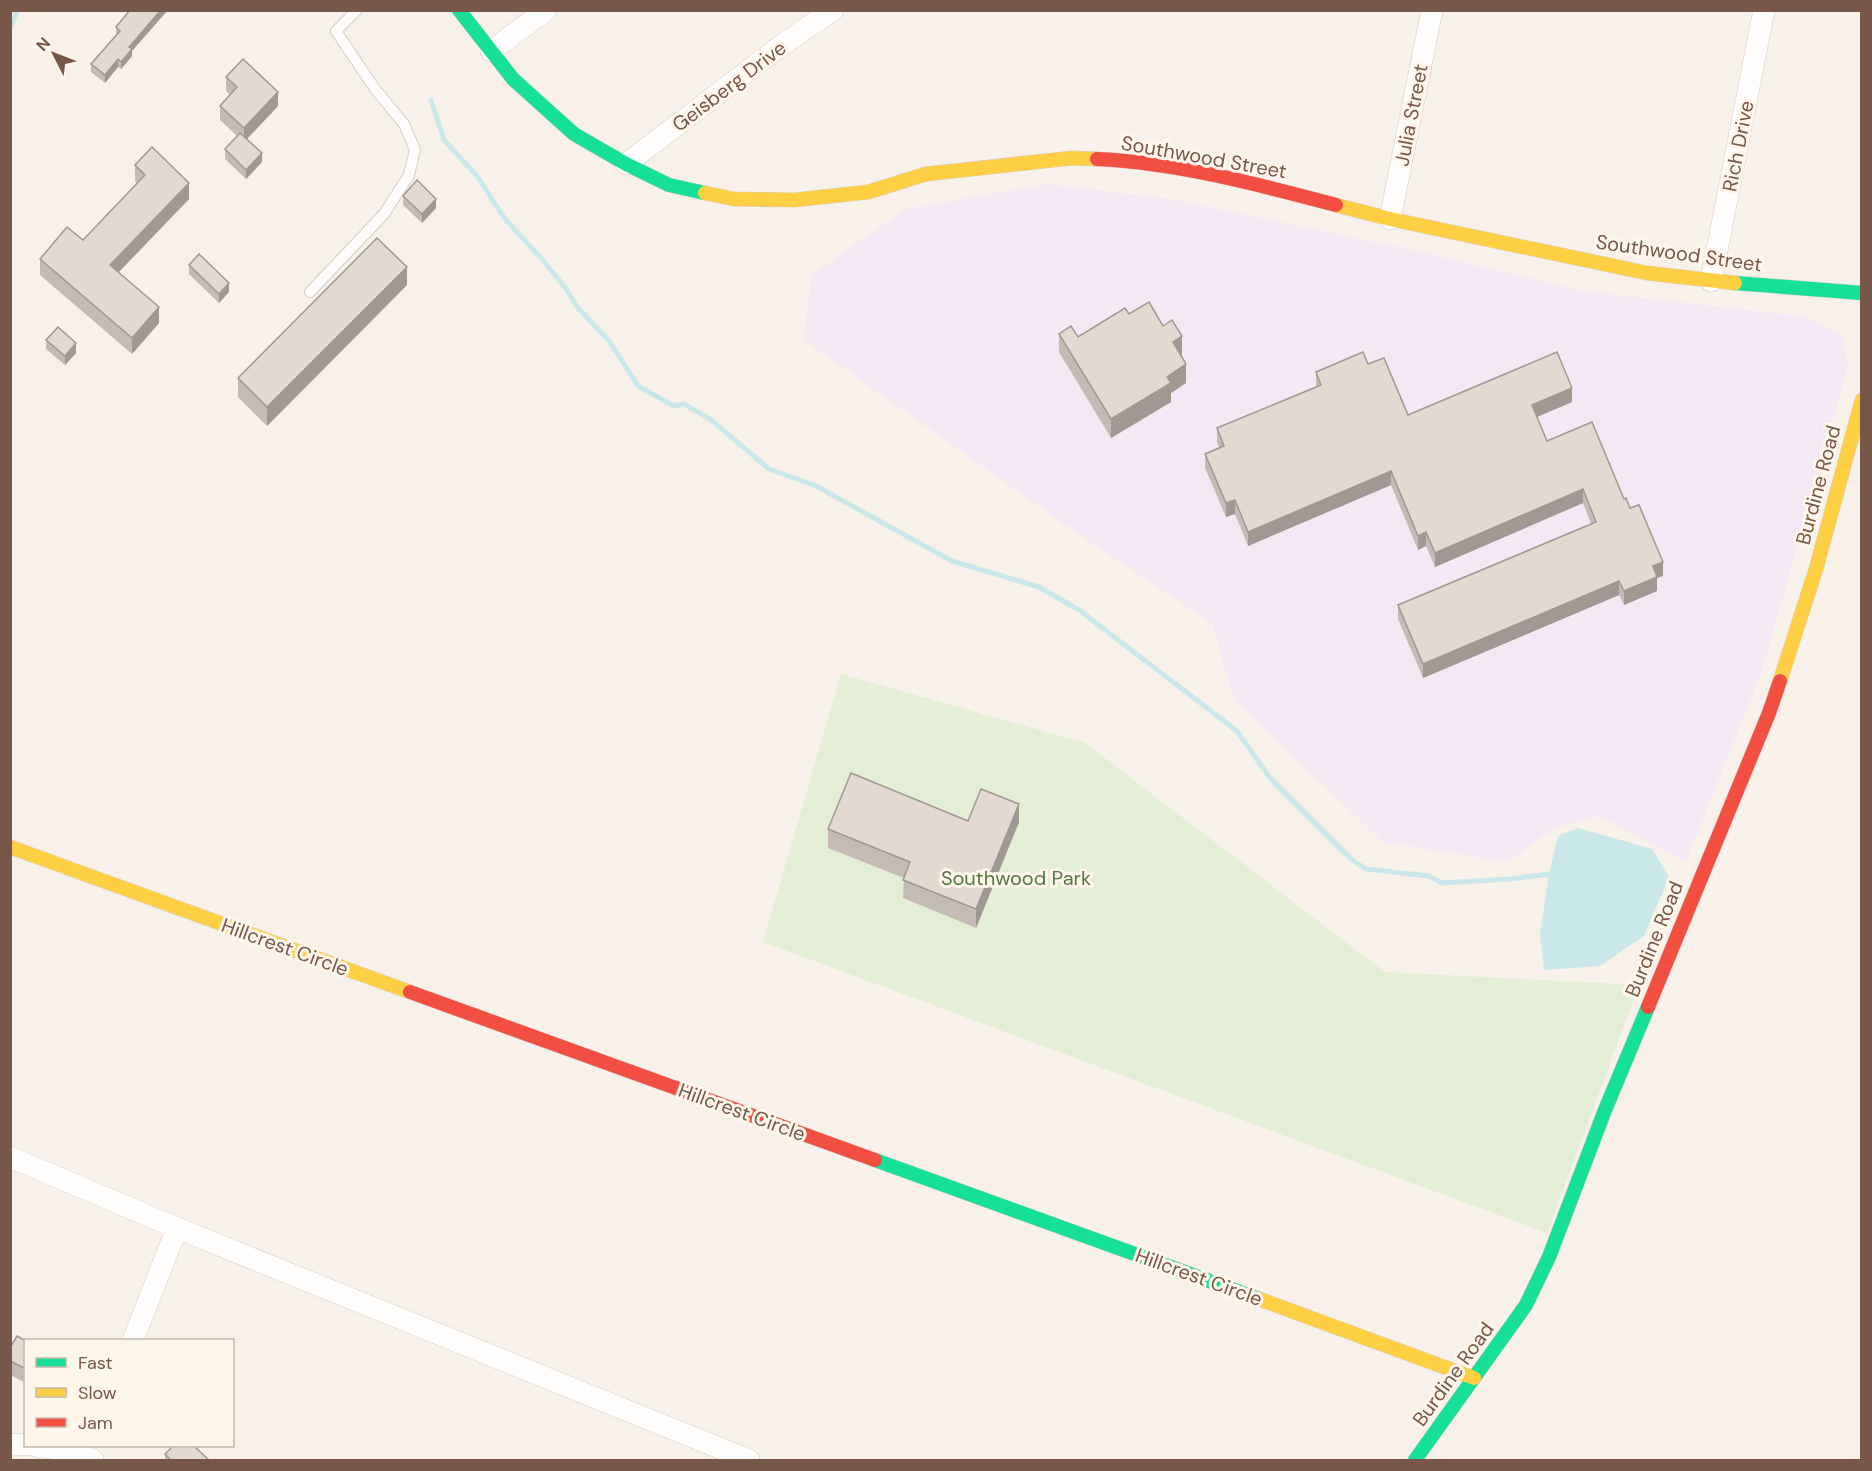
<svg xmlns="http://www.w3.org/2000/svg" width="1872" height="1471" viewBox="0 0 1872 1471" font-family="'DM Sans',sans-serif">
	<rect width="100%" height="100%" fill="#f7f1ea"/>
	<path fill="#f3e8f3" d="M1048 184 1172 199 1413 250 1583 291 1800 316 1842 333 1848 367 1760 677 1686 862 1599 816 1555 828 1507 862 1383 842 1234 700 1212 623 1081 536 804 340 811 275 906 209Z"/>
	<path fill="#e4eed4" d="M841 674 1085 743 1385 972 1639 985 1547 1233 763 942Z"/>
	<path fill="#cae7e9" d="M1578 828 1652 849 1669 877 1644 936 1600 966 1544 970 1540 934 1549 874 1558 836Z"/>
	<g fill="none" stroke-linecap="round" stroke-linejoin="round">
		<g stroke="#cae7e9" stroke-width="5">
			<path d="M10 28 18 10"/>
			<path d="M431 100 444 140 477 176 505 219 541 258 567 290 577 307 610 342 638 386 674 406 684 404 710 419 769 469 816 486 952 561 1039 587 1079 610 1237 731 1270 778 1352 860 1366 869 1429 876 1442 883 1510 879 1549 874"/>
		</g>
		<g stroke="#d6ccc6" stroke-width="12">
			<path id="lane" d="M310 292 384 214 409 175 415 150 404 124 375 89 336 31 357 10"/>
		</g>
		<g stroke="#d6ccc6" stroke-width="22">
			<g id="street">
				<path d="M491 51 546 10"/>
				<path d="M626 164 782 45 833 10"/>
				<path d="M1390 219 1432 10"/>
				<path d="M1711 281 1764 10"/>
				<path d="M10 1157 177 1228 749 1460"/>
				<path d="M133 1340 177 1228"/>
				<path d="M10 1444 26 1445"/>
				<path d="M36 1446 65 1450 93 1460"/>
			</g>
		</g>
		<g stroke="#d7cdc6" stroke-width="15">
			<g id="fast">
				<path d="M459 10 513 79 574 134 626 164 669 185 705 193"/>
				<path d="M1735 283 1862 293"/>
				<path d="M875 1160 1259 1299"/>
				<path d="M1415 1460 1526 1305 1549 1257 1605 1110 1648 1007"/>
			</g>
		</g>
		<g stroke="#d7cdc6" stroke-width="15">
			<g id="slow">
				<path d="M705 193 734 199 794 200 868 192 926 174 1072 158 1097 159"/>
				<path d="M1336 205 1390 219 1647 273 1735 283"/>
				<path d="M1780 681 1816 569 1862 400"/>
				<path d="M10 847 410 992"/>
				<path d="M1259 1299 1474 1378"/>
			</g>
		</g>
		<g stroke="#d7cdc6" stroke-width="15">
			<g id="jam">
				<path d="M1097 159C1178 163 1257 184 1336 205"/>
				<path d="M410 992 875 1160"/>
				<path d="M1648 1007 1769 713 1780 681"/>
			</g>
		</g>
		<use href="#lane" stroke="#fefdfc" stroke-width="10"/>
		<use href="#street" stroke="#fefdfc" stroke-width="21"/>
		<use href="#fast" stroke="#16e098" stroke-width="14"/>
		<use href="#slow" stroke="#ffcf43" stroke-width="14"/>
		<use href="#jam" stroke="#f24e42" stroke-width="14"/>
	</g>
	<g fill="#c4bbb4">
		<path d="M130 10 132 56 121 69 118 67 105 83 91 72V64L116 35V27Z"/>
		<path d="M226 77 278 106 247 139 262 162 246 179 225 159V149L237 136 220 120V106L230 95 226 91Z"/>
		<path d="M135 165 189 199 119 272 159 323 132 354 40 275V259L83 240 137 184 135 181Z"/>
		<path d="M403 196 436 208 422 223 403 205Z"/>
		<path d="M189 265 229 292 219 303 189 274Z"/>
		<path d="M407 285 267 426 238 397V378Z"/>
		<path d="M1129 314 1163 326 1182 355H1181L1186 383 1171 393V402L1111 438 1059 352V334L1078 337Z"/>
		<path d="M46 340 76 353 65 365 46 349Z"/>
		<path d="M1368 364 1408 415 1572 402 1537 417 1547 441 1624 499 1630 508 1663 576 1657 578V591L1624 605 1619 595 1423 678 1398 619V605L1591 524 1583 503 1435 567 1426 546 1418 550 1391 485 1248 546 1235 514 1226 517 1205 468V454L1219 448 1217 442V428L1316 387V372Z"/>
		<path d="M968 821 1019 822 976 928 903 898 904 878 828 848V829Z"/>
		<path d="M26 1341V1383L10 1375V1348Z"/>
		<path d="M165 1454 210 1461H165Z"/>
	</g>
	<g fill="#a09892">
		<path d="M161 10H168L132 51V56L121 69V62L129 47Z"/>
		<path d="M118 59V67L105 83V75Z"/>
		<path d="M278 92V106L244 142V128Z"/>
		<path d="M262 153V162L246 179V170Z"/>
		<path d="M189 183V199L110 281V265Z"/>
		<path d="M436 199V208L422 223V214Z"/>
		<path d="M407 267V285L267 426V407Z"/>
		<path d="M229 283V292L219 303V294Z"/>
		<path d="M159 307V323L132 354V338Z"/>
		<path d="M1182 336V355L1173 360V342Z"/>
		<path d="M76 343V353L65 365V356Z"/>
		<path d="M1186 364V383L1171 393V402L1111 438V419L1167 377Z"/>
		<path d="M1572 388V402L1532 419V405Z"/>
		<path d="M1391 471V485L1248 546V532Z"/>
		<path d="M1583 489V503L1435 567V553Z"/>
		<path d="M1235 500V514L1226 517V503Z"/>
		<path d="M1426 532V546L1418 550V536Z"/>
		<path d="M1663 562V576L1657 578V591L1624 605V591L1653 566Z"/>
		<path d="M1619 581V595L1423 678V664Z"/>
		<path d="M1019 804V822L976 928V909Z"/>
	</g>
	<g fill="#e4d9d1" stroke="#a09892" stroke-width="1.5">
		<path d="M130 10H161L129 47 132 49 121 62 118 59 105 75 91 64 120 31 116 27Z"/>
		<path d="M243 59 278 92 244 128 220 106 237 87 226 77Z"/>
		<path d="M240 133 262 153 246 170 225 149Z"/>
		<path d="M152 147 189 183 110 265 159 307 132 338 40 259 67 227 83 240 145 175 135 165Z"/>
		<path d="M417 180 436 199 422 214 403 196Z"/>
		<path d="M377 238 407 267 267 407 238 378Z"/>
		<path d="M199 254 229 283 219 294 189 265Z"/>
		<path d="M1149 302 1163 326 1172 320 1182 336 1173 342 1186 364 1167 377 1171 383 1111 419 1059 334 1071 326 1078 337 1125 308 1129 314Z"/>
		<path d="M58 327 76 343 65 356 46 340Z"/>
		<path d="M1363 352 1368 364 1384 358 1408 415 1557 352 1572 388 1532 405 1547 441 1592 422 1624 499 1626 498 1630 508 1639 505 1663 562 1653 566 1657 577 1624 591 1619 581 1423 664 1398 605 1596 522 1583 489 1435 553 1426 532 1418 536 1391 471 1248 532 1235 500 1226 503 1205 454 1224 446 1217 428 1321 385 1316 372Z"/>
		<path d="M851 773 968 821 981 789 1019 804 976 909 903 880 910 862 828 829Z"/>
		<path d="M17 1336 26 1341V1369L10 1361V1348Z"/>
		<path d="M173 1446H194L210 1461H172L165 1454Z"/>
	</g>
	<g text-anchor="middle" stroke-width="6" stroke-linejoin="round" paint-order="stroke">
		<g font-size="20" fill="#775748" stroke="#fff6eb">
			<text transform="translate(729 86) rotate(-37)" y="7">Geisberg Drive</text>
			<text transform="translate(1411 115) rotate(-79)" y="7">Julia Street</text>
			<text transform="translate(1738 146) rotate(-79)" y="7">Rich Drive</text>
			<text transform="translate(1204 157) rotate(10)" y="7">Southwood Street</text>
			<text transform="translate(1679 253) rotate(8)" y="7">Southwood Street</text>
			<text transform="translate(1818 485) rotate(-75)" y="7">Burdine Road</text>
			<text transform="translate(1654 939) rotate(-68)" y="7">Burdine Road</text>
			<text transform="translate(285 947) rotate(20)" y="7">Hillcrest Circle</text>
			<text transform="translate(742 1112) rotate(20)" y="7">Hillcrest Circle</text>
			<text transform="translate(1199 1277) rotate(20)" y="7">Hillcrest Circle</text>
			<text transform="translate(1453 1374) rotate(-54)" y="7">Burdine Road</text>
		</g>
		<g font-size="20" fill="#51783d" stroke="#fff6eb">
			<text x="1016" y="885">Southwood Park</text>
		</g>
	</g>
	<rect width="1872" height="1471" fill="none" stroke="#775748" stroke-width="24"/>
	<rect x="24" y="1339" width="210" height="108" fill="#fff6eb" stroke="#c9b6aa" stroke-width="1.5"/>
	<rect x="36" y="1358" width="30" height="9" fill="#16e098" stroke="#c9b6aa" stroke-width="1.5"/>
	<text x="78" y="1369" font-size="18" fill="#775748">Fast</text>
	<rect x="36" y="1388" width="30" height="9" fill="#ffcf43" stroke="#c9b6aa" stroke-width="1.5"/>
	<text x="78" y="1399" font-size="18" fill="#775748">Slow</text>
	<rect x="36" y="1418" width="30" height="9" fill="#f24e42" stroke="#c9b6aa" stroke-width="1.5"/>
	<text x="78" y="1429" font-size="18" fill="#775748">Jam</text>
	<g transform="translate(54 54) rotate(312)" stroke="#fff6eb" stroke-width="4.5" paint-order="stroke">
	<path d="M0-4.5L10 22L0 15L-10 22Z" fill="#775748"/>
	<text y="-9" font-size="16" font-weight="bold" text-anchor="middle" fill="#775748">N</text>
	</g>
</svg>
